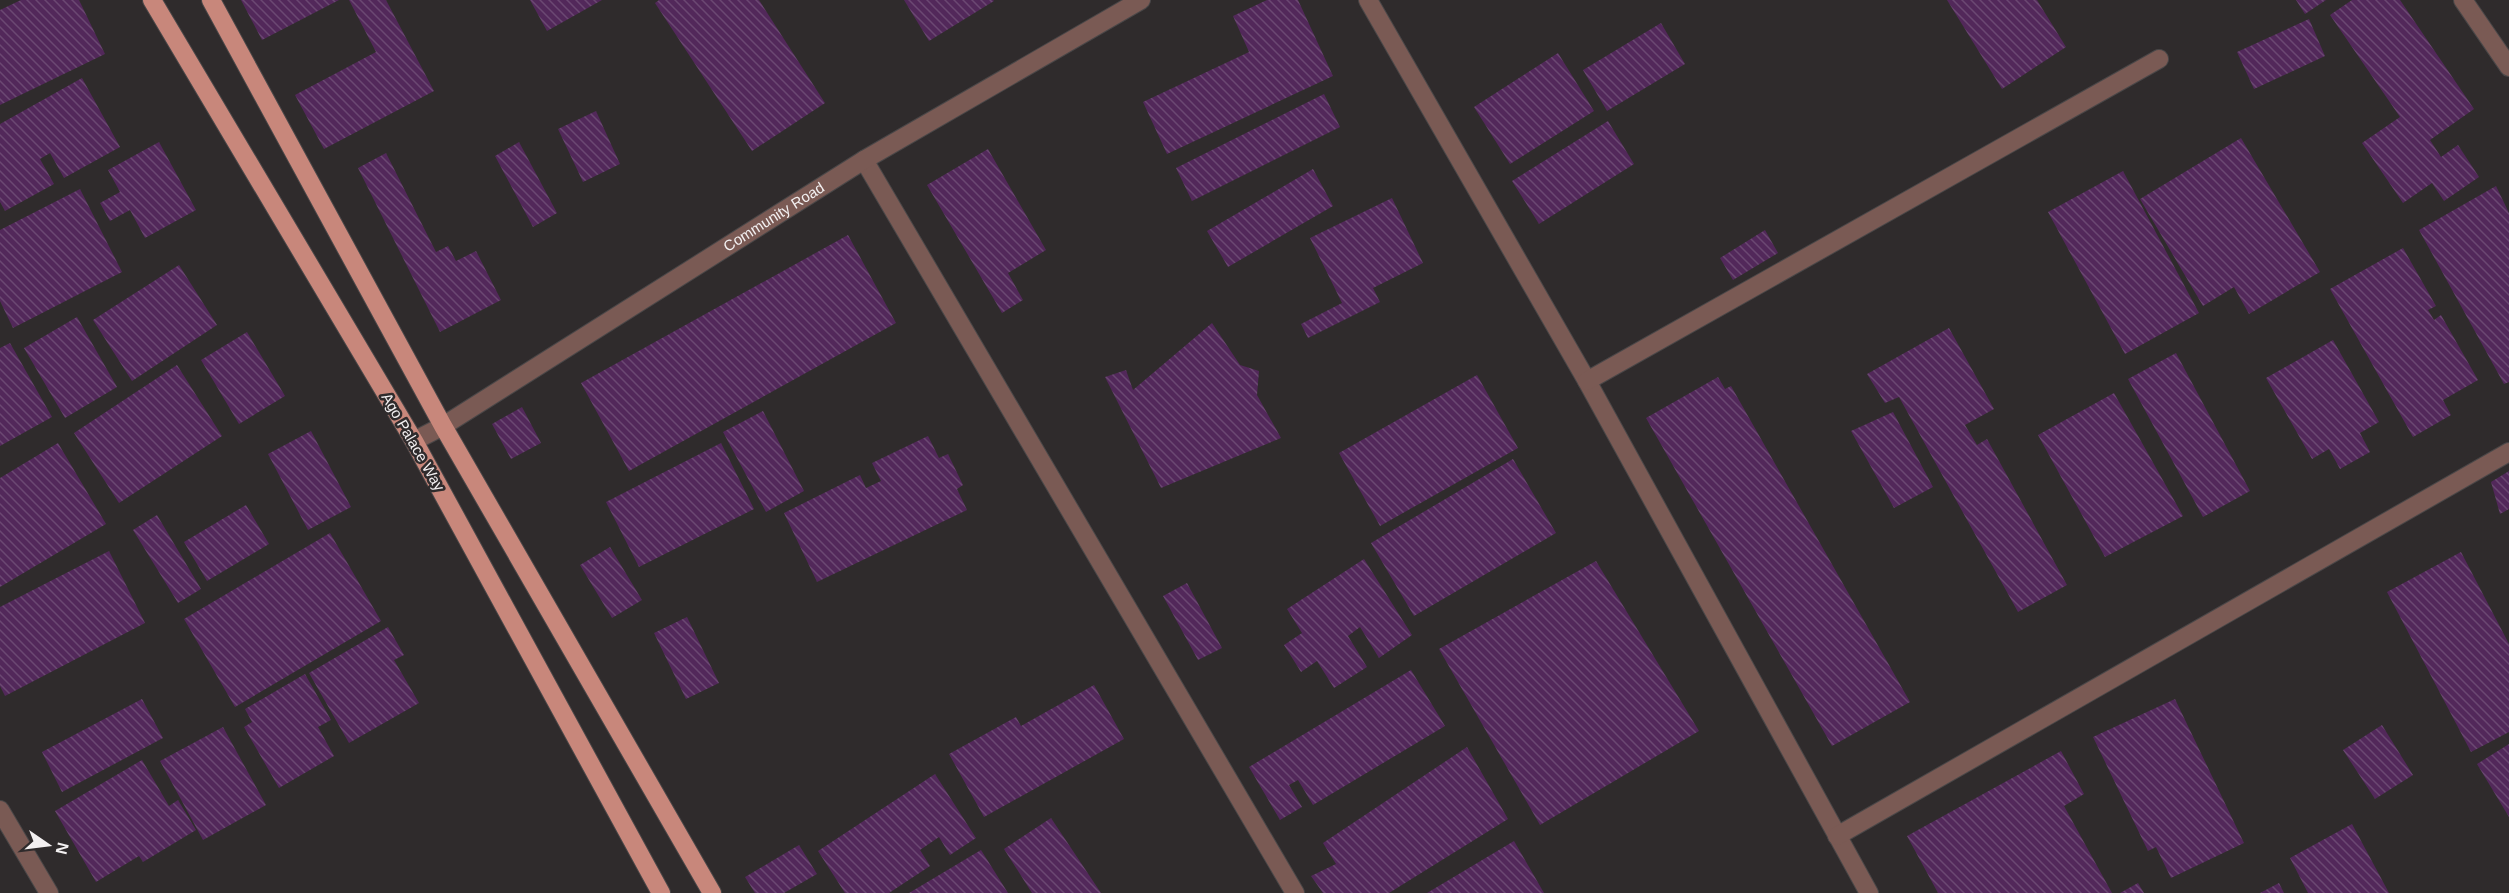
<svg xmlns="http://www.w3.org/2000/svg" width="2509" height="893" viewBox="0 0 2509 893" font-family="Arial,sans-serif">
	<defs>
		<pattern id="building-back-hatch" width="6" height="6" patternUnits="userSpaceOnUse" patternTransform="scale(1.5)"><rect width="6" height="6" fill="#52285a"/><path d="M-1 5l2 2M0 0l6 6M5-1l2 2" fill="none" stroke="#6b4872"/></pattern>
	</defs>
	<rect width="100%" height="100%" fill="#2f2b2c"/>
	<g fill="url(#building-back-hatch)">
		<path d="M21 0H79L105 54 0 105V10Z"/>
		<path d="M241 0H339L262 40Z"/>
		<path d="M349 0H386L434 91 324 149 295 95 376 52Z"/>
		<path d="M530 0H602L547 31Z"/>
		<path d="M659 0H759L825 103 752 151 655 3Z"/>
		<path d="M904 0H993L994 1 929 41Z"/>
		<path d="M1267 0H1298L1333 76 1167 154 1143 102 1249 52 1233 16Z"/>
		<path d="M1947 0H2037L2066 47 2002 89Z"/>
		<path d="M2296 0H2326L2305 14Z"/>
		<path d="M2352 0H2400L2474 109 2430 140 2441 157 2458 145 2479 177 2444 201 2432 183 2403 203 2362 143 2400 117 2330 15Z"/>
		<path d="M2309 19 2325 56 2254 89 2237 52Z"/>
		<path d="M1661 23 1685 64 1607 111 1583 70Z"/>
		<path d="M1558 53 1594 111 1510 164 1474 107Z"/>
		<path d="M82 78 120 147 64 178 50 153 40 159 54 184 5 211 0 202V124Z"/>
		<path d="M1324 94 1340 127 1192 201 1176 168Z"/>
		<path d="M596 111 620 164 583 182 558 129Z"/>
		<path d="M1608 121 1634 164 1539 224 1512 181Z"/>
		<path d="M2241 138 2320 272 2249 314 2234 287 2203 306 2140 199Z"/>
		<path d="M159 142 196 210 145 238 130 210 110 221 100 203 120 192 108 170Z"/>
		<path d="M519 142 557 213 533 227 495 156Z"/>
		<path d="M988 149 1046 250 1008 273 1023 300 1002 313 927 185Z"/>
		<path d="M386 153 436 252 448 246 456 261 476 251 501 300 440 332 358 168Z"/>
		<path d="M1313 169 1333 206 1228 267 1207 231Z"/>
		<path d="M2123 171 2199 313 2125 354 2048 212Z"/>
		<path d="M2496 186 2509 213V382L2504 384 2419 230Z"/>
		<path d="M80 189 122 272 13 328 0 301V230Z"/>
		<path d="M1392 198 1423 263 1373 288 1380 302 1308 338 1301 324 1342 303 1310 238Z"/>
		<path d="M1765 230 1778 253 1733 280 1720 258Z"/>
		<path d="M848 235 896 323 629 471 581 383Z"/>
		<path d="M2403 248 2436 306 2428 310 2434 320 2441 315 2478 380 2443 400 2451 415 2413 437 2330 289Z"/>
		<path d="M179 265 217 325 132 381 93 320Z"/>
		<path d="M77 317 117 387 65 418 24 348Z"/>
		<path d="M1212 323 1240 365 1259 371 1257 395 1281 438 1161 488 1105 377 1126 370 1133 390Z"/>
		<path d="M1949 328 1994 409 1965 425 1977 445 1987 439 2067 585 2018 612 1899 397 1885 403 1867 374Z"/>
		<path d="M247 332 285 396 239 424 201 360Z"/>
		<path d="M2333 340 2379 422 2360 433 2370 452 2340 469 2329 449 2312 459 2266 378Z"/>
		<path d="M10 343 52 417 0 446V348Z"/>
		<path d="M2176 353 2250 491 2203 517 2128 379Z"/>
		<path d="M177 365 222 436 119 503 74 433Z"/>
		<path d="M1477 375 1518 448 1380 526 1339 453Z"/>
		<path d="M1718 377 1725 389 1731 386 1910 702 1832 746 1646 418Z"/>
		<path d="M2114 393 2183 516 2105 557 2038 435Z"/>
		<path d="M522 407 541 443 511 459 492 424Z"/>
		<path d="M763 411 804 491 766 512 723 432Z"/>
		<path d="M1893 412 1933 487 1894 508 1851 431Z"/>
		<path d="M311 431 351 507 308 530 268 454Z"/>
		<path d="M928 436 939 458 948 454 963 485 957 489 967 510 817 582 784 513 860 475 866 488 881 481 872 463Z"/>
		<path d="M58 443 106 524 0 587V478Z"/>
		<path d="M721 443 754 509 639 567 606 502Z"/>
		<path d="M1513 459 1556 533 1414 616 1371 543Z"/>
		<path d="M2509 471V509L2500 514 2491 482Z"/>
		<path d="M246 505 269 544 207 581 184 542Z"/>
		<path d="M157 515 201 589 178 603 133 530Z"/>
		<path d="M330 533 381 621 235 707 184 619Z"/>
		<path d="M610 547 642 600 612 618 580 565Z"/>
		<path d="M109 551 145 623 5 696 0 686V607Z"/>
		<path d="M2461 552 2509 644V732L2471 752 2387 592Z"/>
		<path d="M1364 559 1412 635 1379 658 1360 627 1348 636 1367 667 1334 688 1317 661 1301 672 1284 645 1302 633 1287 609Z"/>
		<path d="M1596 561 1699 731 1540 825 1439 649Z"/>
		<path d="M1187 583 1222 648 1198 660 1163 596Z"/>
		<path d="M687 617 719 683 686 699 654 633Z"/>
		<path d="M388 627 404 655 394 660 419 703 349 743 309 673Z"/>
		<path d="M1411 670 1445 726 1313 805 1298 780 1289 785 1302 807 1280 820 1249 767Z"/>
		<path d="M305 674 331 720 318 727 334 756 279 788 244 727 252 722 245 709Z"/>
		<path d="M1094 685 1124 739 984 817 949 754 1016 717 1021 726Z"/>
		<path d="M142 699 163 738 62 792 42 752Z"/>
		<path d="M2175 699 2244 843 2171 878 2156 847 2148 851 2093 737Z"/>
		<path d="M2382 725 2413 775 2375 799 2343 750Z"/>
		<path d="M223 727 266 805 203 840 160 761Z"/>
		<path d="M2509 744V817L2477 764Z"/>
		<path d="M1467 747 1508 819 1389 893H1323L1311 876 1336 864 1323 843Z"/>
		<path d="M2061 751 2084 794 2064 806 2112 893H1938L1907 836Z"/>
		<path d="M142 760 169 806 178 800 196 830 143 862 139 856 96 882 55 811Z"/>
		<path d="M935 774 976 838 950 855 939 837 920 850 930 866 889 893H845L818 851Z"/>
		<path d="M1051 818 1101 893H1032L1004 849Z"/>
		<path d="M2352 824 2389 893H2308L2290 858Z"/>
		<path d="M1514 841 1544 893H1427Z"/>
		<path d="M799 845 817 874 784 893H755L745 877Z"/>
		<path d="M981 850 1008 893H909Z"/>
		<path d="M2138 883 2144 893H2120Z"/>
		<path d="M2279 883 2284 893H2260Z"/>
	</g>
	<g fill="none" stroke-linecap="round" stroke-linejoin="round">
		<g stroke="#4a4748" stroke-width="20">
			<g id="minor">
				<path d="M1368 0 1587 381 1869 893"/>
				<path d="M2463 0 2509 67"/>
				<path d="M864 160 1295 893"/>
				<path d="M1587 381 2159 59"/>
				<path id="s1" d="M414 441 443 426 864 160 1141 0"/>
				<path d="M0 810 49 893"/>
				<path d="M1837 836 2509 452"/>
			</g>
		</g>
		<g stroke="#4a4748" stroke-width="20">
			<g id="major">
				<path d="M152 0 414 441 661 893"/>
				<path d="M211 0 443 426 712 893"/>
			</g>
		</g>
		<use href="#minor" stroke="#7a5a54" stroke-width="18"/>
		<use href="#major" stroke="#c8877b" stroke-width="18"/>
	</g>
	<g text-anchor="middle" stroke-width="5" stroke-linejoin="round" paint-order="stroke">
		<g font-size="15" fill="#f3f0f1" stroke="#2f2b2c">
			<text dy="5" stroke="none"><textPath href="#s1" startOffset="424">Community Road</textPath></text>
			<text transform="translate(413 442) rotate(60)" y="5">Ago Palace Way</text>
		</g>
	</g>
	<g transform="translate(48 845) rotate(104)" stroke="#2f2b2c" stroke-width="4.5" paint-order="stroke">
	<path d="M0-4.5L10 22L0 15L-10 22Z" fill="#f3f0f1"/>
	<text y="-9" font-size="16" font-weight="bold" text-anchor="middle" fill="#f3f0f1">N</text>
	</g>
</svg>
